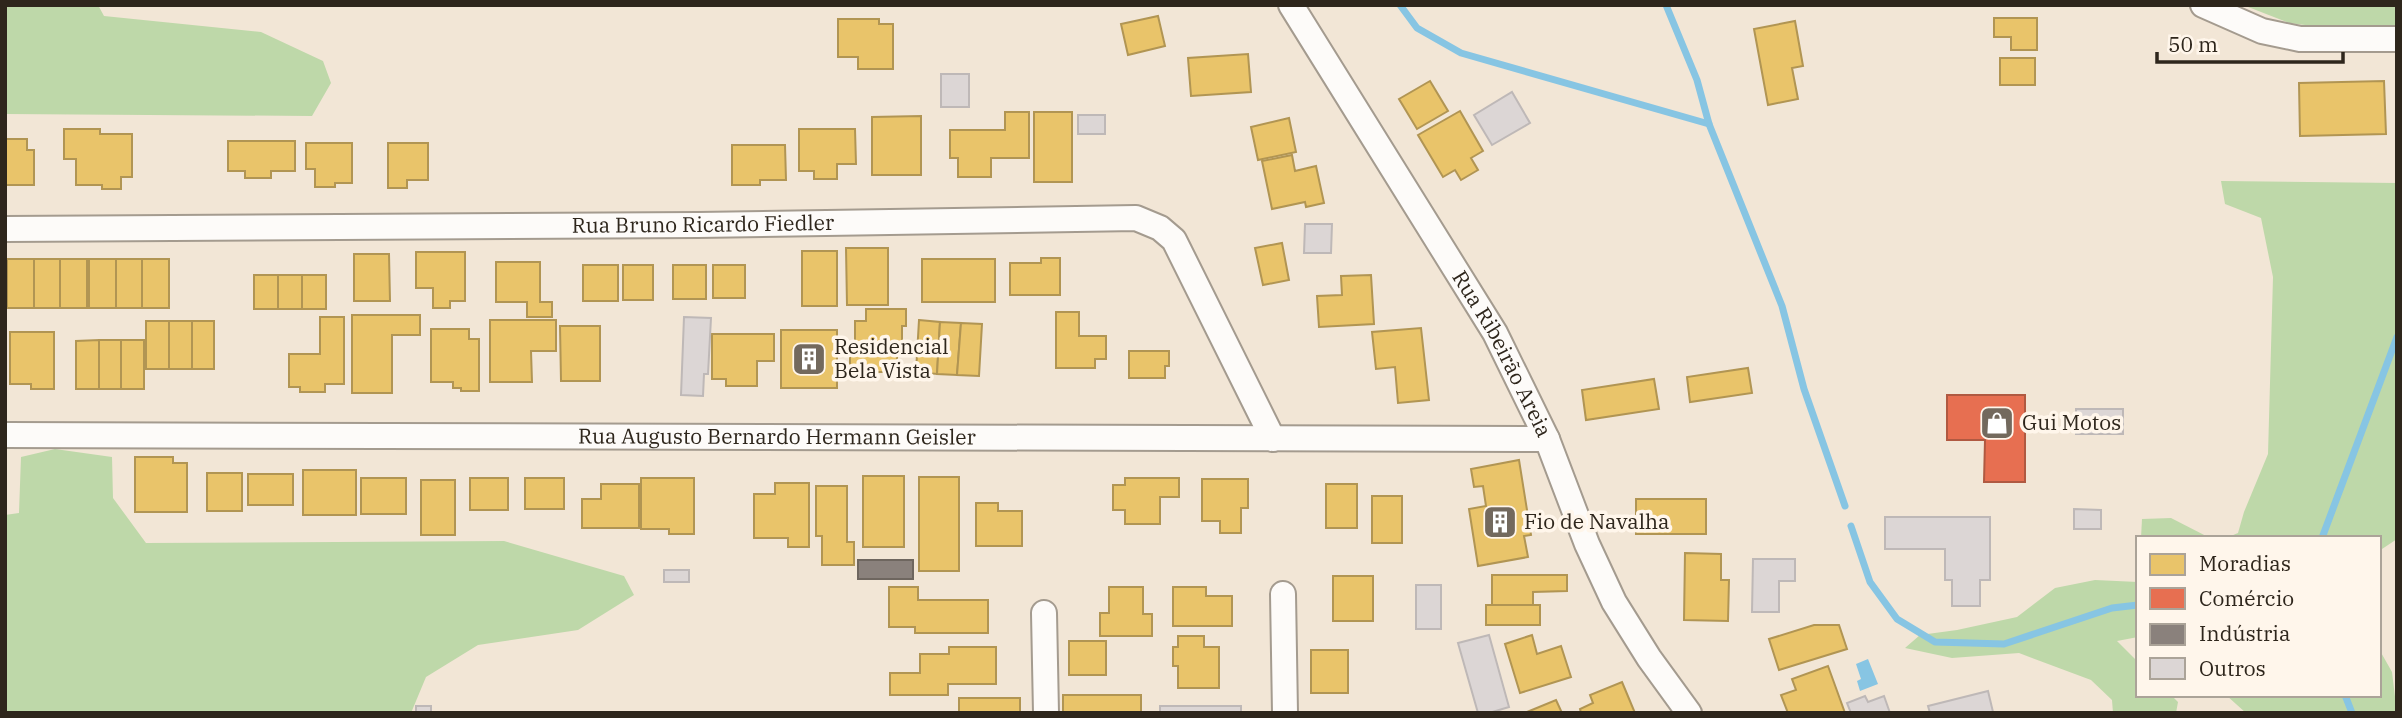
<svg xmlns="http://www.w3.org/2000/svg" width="2402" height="718" viewBox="0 0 2402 718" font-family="'IBM Plex Serif',serif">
	<rect width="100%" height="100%" fill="#f2e6d6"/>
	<g fill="#bed8a9">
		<path d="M5 5H98L104 16 261 32 323 61 331 83 312 116 5 114Z"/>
		<path d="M2243 5H2397V27L2345 30 2289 23Z"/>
		<path d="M2221 181 2397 183V539L2379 551V538H2226L2238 533 2244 512 2268 454 2273 277 2261 218 2225 204Z"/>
		<path d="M55 449 112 457 113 498 146 543 504 541 624 576 634 595 578 630 478 645 426 677 411 713H5V515L19 513 21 457Z"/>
		<path d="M2171 518 2210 538H2141L2142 519Z"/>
		<path d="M2095 580 2138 582V637L2117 641 2138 662V695H2171L2178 702 2176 713H2113L2112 700 2091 680 2019 653 1952 658 1905 648 1920 635 1957 630 2017 617 2055 588Z"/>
		<path d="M2379 649 2392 672 2397 713H2246L2226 695H2379Z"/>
	</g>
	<path fill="#87c5e3" d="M1868 659 1878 684 1860 691 1857 681 1861 679 1856 664Z"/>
	<g fill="#e9c46a" stroke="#b19553" stroke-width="2">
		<path d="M1158 16 1165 46 1128 55 1121 24Z"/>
		<path d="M1994 18H2037V50H2011V37H1994Z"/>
		<path d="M838 19H879V24H893V69H858V57H838Z"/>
		<path d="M1795 21 1803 66 1792 68 1798 99 1768 105 1754 29Z"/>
		<path d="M1248 54 1251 92 1191 96 1188 58Z"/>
		<rect x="2000" y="58" width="35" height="27"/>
		<path d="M1430 81 1448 111 1417 129 1399 99Z"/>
		<path d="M2384 81 2386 134 2300 136 2299 83Z"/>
		<path d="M1460 111 1483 151 1471 158 1478 170 1461 180 1455 170 1443 177 1418 135Z"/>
		<path d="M1005 112H1029V158H991V177H958V158H950V130H1005Z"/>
		<rect x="1034" y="112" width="38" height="70"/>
		<path d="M921 116V175H872V117Z"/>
		<path d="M1289 118 1296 152 1258 160 1251 127Z"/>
		<path d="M64 129H100V134H132V177H121V189H102V185H76V159H64Z"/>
		<path d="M799 129H855L856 164H837V179H814V171H799Z"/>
		<path d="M5 139H27V150H34V185H5Z"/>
		<path d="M228 141H295V171H271V178H245V171H228Z"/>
		<path d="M306 143H352V183H335V187H315V169H306Z"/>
		<path d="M388 143H428V180H407V188H388Z"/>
		<path d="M732 145H785L786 180H760V185H732Z"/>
		<path d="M1292 155 1295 171 1316 166 1324 203 1306 207 1305 202 1272 209 1262 161Z"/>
		<path d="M1282 243 1289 280 1263 285 1255 248Z"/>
		<path d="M846 248H888V305H847Z"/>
		<rect x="802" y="251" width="35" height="55"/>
		<path d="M416 252H465V301H450V308H433V288H416Z"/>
		<path d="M354 254H389L390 301H354Z"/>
		<path d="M1041 258H1060V295H1010V263H1041Z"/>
		<rect x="7" y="259" width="27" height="49"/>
		<rect x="34" y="259" width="26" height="49"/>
		<rect x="60" y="259" width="27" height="49"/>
		<rect x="89" y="259" width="27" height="49"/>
		<rect x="116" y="259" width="26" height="49"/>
		<rect x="142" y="259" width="27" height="49"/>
		<rect x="922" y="259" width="73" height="43"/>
		<path d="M496 262H540V302H552V317H527V302H496Z"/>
		<rect x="583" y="265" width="35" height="36"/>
		<rect x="623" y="265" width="30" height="35"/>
		<rect x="673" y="265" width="33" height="34"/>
		<rect x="713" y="265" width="32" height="33"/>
		<rect x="254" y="275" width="24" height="34"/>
		<rect x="278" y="275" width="24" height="34"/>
		<rect x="302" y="275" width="24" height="34"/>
		<path d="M1371 275 1374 324 1319 327 1317 296 1342 295 1341 276Z"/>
		<path d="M866 309H906V326H902V346H897V372H850V344H855V321H866Z"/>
		<path d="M1056 312H1079V336H1106V359H1095V368H1056Z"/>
		<path d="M352 315H420V335H392V393H352Z"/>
		<path d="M320 317H344V384H325V392H300V387H289V354H320Z"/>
		<path d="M490 320H556V351H531L532 382H490Z"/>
		<path d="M919 320 940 322 937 374 916 372Z"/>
		<rect x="146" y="321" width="23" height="48"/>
		<rect x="169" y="321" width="23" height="48"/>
		<rect x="192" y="321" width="22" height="48"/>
		<path d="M940 322 961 323 957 375 937 374Z"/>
		<path d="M961 323 982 324 979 376 957 375Z"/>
		<path d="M560 326H600V381H561Z"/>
		<path d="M1421 328 1429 400 1398 403 1395 367 1376 369 1372 332Z"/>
		<path d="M431 329H469V339H479V391H461V388H453V382H431Z"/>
		<rect x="781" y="330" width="56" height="58"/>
		<path d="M10 332H54V389H31V384H10Z"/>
		<path d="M712 334H774V361H757V386H726V379H712Z"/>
		<path d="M99 340V389H76V341Z"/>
		<rect x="99" y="340" width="22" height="49"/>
		<rect x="121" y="340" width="23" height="49"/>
		<path d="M1129 351H1169V366H1165V378H1129Z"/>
		<path d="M1748 368 1752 393 1690 402 1687 377Z"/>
		<path d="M1654 379 1659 409 1586 420 1582 390Z"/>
		<path d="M135 457H173V463H187V512H135Z"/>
		<path d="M1519 460 1531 535 1524 536 1528 557 1478 566 1469 509 1486 506 1483 486 1474 487 1471 469Z"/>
		<rect x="303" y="470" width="53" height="45"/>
		<rect x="207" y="473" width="35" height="38"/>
		<rect x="248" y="474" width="45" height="31"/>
		<rect x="863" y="476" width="41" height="71"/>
		<rect x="919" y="477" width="40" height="94"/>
		<rect x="361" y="478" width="45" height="36"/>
		<rect x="470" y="478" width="38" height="32"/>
		<rect x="525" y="478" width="39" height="31"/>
		<path d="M641 478H694V534H669V529H641Z"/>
		<path d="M1125 478H1179V497H1160V524H1125V510H1113V485H1125Z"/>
		<path d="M1202 479H1248V508H1241V533H1220V521H1202Z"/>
		<rect x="421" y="480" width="34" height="55"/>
		<path d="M775 483H809V547H788V538H754V494H775Z"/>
		<path d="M601 484H639V528H582V499H601Z"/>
		<rect x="1326" y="484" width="31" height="44"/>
		<path d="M816 486H847V542H854V565H822V536H816Z"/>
		<rect x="1372" y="496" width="30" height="47"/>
		<rect x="1636" y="499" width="70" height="35"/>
		<path d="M976 503H998V511H1022V546H976Z"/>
		<path d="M1685 553 1721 554V580H1729L1728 621 1684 620Z"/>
		<path d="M1492 575H1567V591L1533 592V605H1492Z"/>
		<rect x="1333" y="576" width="40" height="45"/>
		<path d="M889 587H918V600H988V633H915V627H889Z"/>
		<path d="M1109 587H1143V614H1152V636H1100V613H1109Z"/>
		<path d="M1173 587H1206V596H1232V626H1173Z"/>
		<rect x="1486" y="605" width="54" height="20"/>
		<path d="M1814 625H1839L1847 649 1779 670 1769 639Z"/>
		<path d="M1532 635 1537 654 1561 646 1571 677 1520 693 1505 644Z"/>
		<path d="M1178 636H1204V647H1219V688H1178V666H1173V647H1178Z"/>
		<rect x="1069" y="641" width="37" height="34"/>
		<path d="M949 647H996V684H948V695H890V673H920V654H949Z"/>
		<rect x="1311" y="650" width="37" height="43"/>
		<path d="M1828 666 1845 713H1788L1781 695 1796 690 1792 679Z"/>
		<path d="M1622 682 1635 713H1581L1580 709 1593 703 1590 695Z"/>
		<rect x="1063" y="695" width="78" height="18"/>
		<rect x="959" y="698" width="61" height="15"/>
		<path d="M1556 700 1562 713 1527 712Z"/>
	</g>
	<path fill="#e76f51" stroke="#b05941" stroke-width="2" d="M1947 395H2025V482H1984L1985 440H1947Z"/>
	<rect fill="#8a817c" stroke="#6e665f" stroke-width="2" x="858" y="560" width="55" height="19"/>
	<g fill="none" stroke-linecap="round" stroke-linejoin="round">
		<g stroke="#87c5e3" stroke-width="7">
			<path d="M1400 5 1417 28 1461 53 1709 124"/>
			<path d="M1666 5 1697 80 1709 124 1782 306 1804 389 1845 506"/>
			<path d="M1851 526 1870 582 1897 619 1935 642 2004 644 2112 608 2138 605"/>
			<path d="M2322 538 2397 337"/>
			<path d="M2345 695 2352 713"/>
		</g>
	</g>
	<g fill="#dcd6d5" stroke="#beb8b7" stroke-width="2">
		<rect x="941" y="74" width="28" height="33"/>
		<path d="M1512 92 1530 123 1492 145 1474 115Z"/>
		<rect x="1078" y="115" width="27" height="19"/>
		<path d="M1305 224H1332L1331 253H1304Z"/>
		<path d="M684 317 711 318 708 374H704L703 396 681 395Z"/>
		<rect x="2076" y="409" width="47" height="25"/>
		<path d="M2074 509 2101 510V529H2074Z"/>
		<path d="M1885 517H1990V580H1980V606H1952V580H1945V549H1885Z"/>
		<path d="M1753 559H1795V581H1779V612H1752Z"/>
		<rect x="664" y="570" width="25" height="12"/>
		<rect x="1416" y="585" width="25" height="44"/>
		<path d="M1489 635 1509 707 1489 713H1478L1458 643Z"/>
		<path d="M1988 691 1993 712 1930 713 1928 706Z"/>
		<path d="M1865 696 1868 702 1884 696 1890 713H1851L1847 703Z"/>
		<rect x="416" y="706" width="15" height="7"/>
		<rect x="1160" y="706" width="81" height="7"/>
	</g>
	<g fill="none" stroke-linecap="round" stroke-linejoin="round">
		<g stroke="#a49b8f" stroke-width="28">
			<g id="street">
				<path id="s1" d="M1291 5 1495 333 1547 439 1587 544 1614 602 1649 658 1689 713"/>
				<path d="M2203 5 2262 31 2300 39H2397"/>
				<path id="s2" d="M5 229 698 225 1136 218 1160 228 1174 240 1273 439"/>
				<path id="s3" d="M5 435 1547 439"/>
				<path d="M1283 594 1285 713"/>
				<path d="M1044 613 1046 713"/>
			</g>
		</g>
		<use href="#street" stroke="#fdfbf9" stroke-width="24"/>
	</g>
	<defs>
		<g id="building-square" transform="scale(1.75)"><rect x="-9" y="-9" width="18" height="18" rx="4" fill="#73695d" stroke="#fff6eb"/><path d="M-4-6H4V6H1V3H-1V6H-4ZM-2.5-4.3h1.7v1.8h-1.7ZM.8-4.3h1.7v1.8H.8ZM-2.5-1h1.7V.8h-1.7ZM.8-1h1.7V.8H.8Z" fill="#fff"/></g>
		<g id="shop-square" transform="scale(1.75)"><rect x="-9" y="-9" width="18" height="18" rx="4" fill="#73695d" stroke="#fff6eb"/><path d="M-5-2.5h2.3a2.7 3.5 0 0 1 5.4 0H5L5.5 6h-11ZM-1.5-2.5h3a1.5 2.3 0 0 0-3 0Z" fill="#fff"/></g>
	</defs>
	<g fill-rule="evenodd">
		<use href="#building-square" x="809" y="359"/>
		<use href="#shop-square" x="1997" y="423"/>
		<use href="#building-square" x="1500" y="522"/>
	</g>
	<g text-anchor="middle" stroke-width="7" stroke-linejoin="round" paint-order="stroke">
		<g font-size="21" fill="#2e261c" stroke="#fff6eb">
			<text dy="7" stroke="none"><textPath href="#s2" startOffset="698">Rua Bruno Ricardo Fiedler</textPath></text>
			<text dy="7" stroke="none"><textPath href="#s1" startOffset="408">Rua Ribeirão Areia</textPath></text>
			<text dy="7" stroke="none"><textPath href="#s3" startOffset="772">Rua Augusto Bernardo Hermann Geisler</textPath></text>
		</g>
		<g font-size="21" fill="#2e261c" stroke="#fff6eb" text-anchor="start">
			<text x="834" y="354">Residencial<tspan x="834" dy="24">Bela Vista</tspan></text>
			<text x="2022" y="430">Gui Motos</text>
			<text x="1524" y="529">Fio de Navalha</text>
		</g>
	</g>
	<rect width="2402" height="718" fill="none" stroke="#2e261c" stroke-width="14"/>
	<rect x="2136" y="536" width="245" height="161" fill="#fff6eb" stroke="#aba398" stroke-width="2"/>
	<rect x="2150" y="554" width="35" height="21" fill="#e9c46a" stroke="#aba398" stroke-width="2"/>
	<text x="2199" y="571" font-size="21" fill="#2e261c">Moradias</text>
	<rect x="2150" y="588" width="35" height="21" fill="#e76f51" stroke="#aba398" stroke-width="2"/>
	<text x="2199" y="606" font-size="21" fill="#2e261c">Comércio</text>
	<rect x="2150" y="624" width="35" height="21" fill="#8a817c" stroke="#aba398" stroke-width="2"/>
	<text x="2199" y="641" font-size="21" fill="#2e261c">Indústria</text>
	<rect x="2150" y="658" width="35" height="21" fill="#dcd6d5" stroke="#aba398" stroke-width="2"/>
	<text x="2199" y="676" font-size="21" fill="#2e261c">Outros</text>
	<path d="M2157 52v10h186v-10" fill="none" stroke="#2e261c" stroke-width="3.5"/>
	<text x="2168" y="52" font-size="21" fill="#2e261c" stroke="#fff6eb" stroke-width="5" paint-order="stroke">50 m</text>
</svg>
